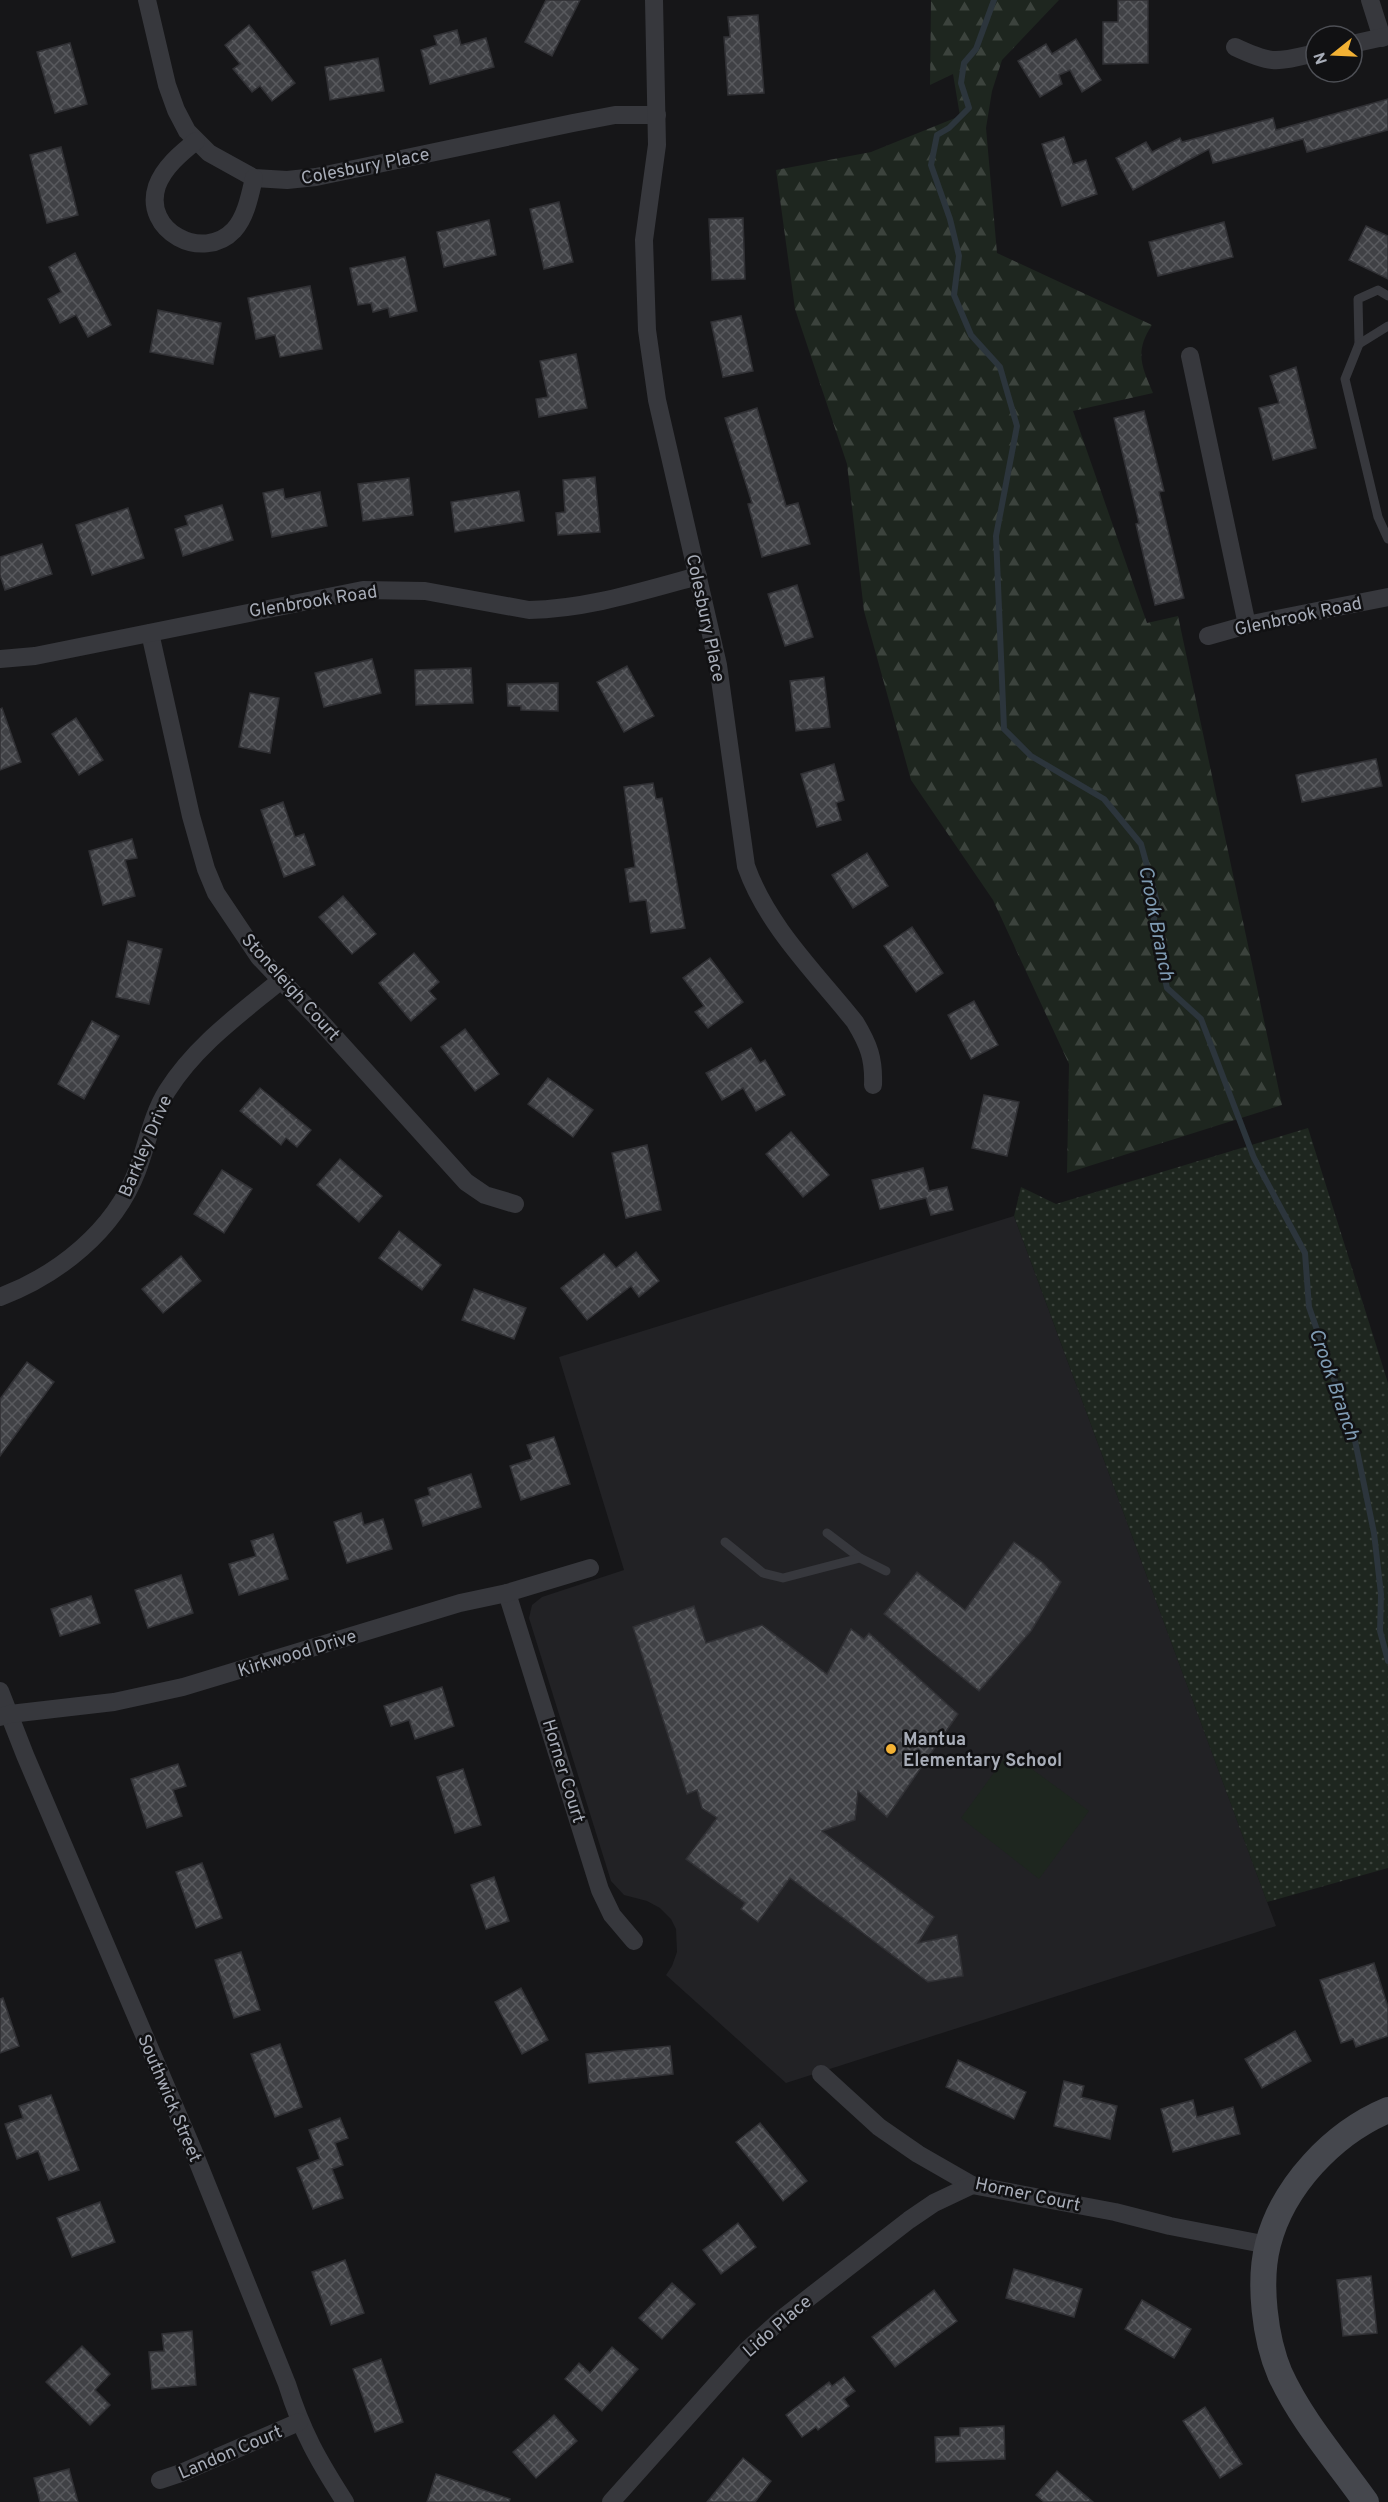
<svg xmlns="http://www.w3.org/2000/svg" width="1388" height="2502" viewBox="0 0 1388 2502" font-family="Overpass,sans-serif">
	<defs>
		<pattern id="grass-dots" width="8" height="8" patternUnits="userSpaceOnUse" patternTransform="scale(1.5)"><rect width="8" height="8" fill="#1e261f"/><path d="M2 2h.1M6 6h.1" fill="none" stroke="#3c433d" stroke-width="1.8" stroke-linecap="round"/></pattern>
		<pattern id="forest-firs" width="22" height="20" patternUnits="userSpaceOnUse" patternTransform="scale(1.5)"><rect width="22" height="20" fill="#1e261f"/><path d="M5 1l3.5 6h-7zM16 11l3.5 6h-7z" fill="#3c433d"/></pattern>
		<pattern id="building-cross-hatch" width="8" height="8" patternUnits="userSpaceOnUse" patternTransform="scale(1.5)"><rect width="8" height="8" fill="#404145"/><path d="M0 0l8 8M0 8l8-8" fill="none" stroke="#595a5e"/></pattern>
	</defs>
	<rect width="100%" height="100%" fill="#161618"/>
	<path fill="#222225" d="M1014 1216 1276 1926 786 2083 666 1975 672 1966 677 1952 676 1929 671 1919 660 1908 647 1901 624 1895 611 1881 529 1618 532 1605 542 1597 624 1570 559 1357Z"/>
	<path fill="url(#grass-dots)" d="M1308 1128 1388 1383V1868L1267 1902 1014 1216 1021 1187 1056 1204Z"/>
	<path fill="url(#forest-firs)" d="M931 0H1059L1002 60 992 91 986 128 997 253 1152 325C1134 352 1142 367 1153 393L1073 411 1147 623 1178 616 1282 1105 1067 1173 1069 1064 993 900 911 780 864 611 847 464 795 309 776 170 871 152 960 116 953 74 930 85Z"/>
	<path fill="#1e261f" d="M1009 1752 1089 1811 1039 1879 961 1818Z"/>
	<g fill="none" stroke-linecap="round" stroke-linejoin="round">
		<path stroke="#2c353c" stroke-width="6" d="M994 0 976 49 964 63 961 83 969 108 949 128 937 135 931 165 950 219 959 256 954 295 971 335 1000 367 1017 426 996 536 1004 729 1031 756 1104 799 1141 844 1157 902 1153 925 1167 988 1201 1019 1254 1158 1305 1253 1309 1307 1354 1436 1374 1533 1381 1594 1380 1631 1388 1661"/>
	</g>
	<g fill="url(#building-cross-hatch)" stroke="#303034" stroke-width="1.5">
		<path d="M546 0H580L552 56 525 42Z"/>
		<path d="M1118 0H1148V63L1103 64V22H1118Z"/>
		<path d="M758 15 764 93 728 95 724 37H730L728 17Z"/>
		<path d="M249 25 295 83 272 101 260 86 252 92 233 69 240 64 225 45Z"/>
		<path d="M457 30 461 45 486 38 494 67 430 84 421 50 437 45 434 36Z"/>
		<path d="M1076 39 1101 80 1082 92 1070 70 1059 75 1062 84 1040 97 1018 61 1046 44 1052 54Z"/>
		<path d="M70 43 87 104 55 113 37 52Z"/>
		<path d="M378 58 384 91 330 100 325 67Z"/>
		<path d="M1388 99V130L1307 152 1303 139 1213 163 1209 149 1133 190 1116 158 1146 142 1152 152 1180 138 1182 142 1273 118 1276 130Z"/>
		<path d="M1064 137 1073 164 1086 160 1097 194 1062 206 1042 144Z"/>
		<path d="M61 147 78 215 47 223 30 155Z"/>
		<path d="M559 202 573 262 544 269 530 209Z"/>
		<path d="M743 218 745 279 712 280 709 219Z"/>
		<path d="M489 220 496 255 444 267 437 232Z"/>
		<path d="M1224 222 1233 257 1158 276 1149 242Z"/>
		<path d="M1366 226 1388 236V279L1349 260Z"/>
		<path d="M75 253 111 325 88 337 76 315 60 323 48 299 61 292 49 267Z"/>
		<path d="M405 257 417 311 390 317 388 308 373 312 371 303 358 305 350 268Z"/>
		<path d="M310 286 322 349 280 357 275 335 256 339 248 298Z"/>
		<path d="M158 310 221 323 213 364 150 352Z"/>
		<path d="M741 316 753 371 723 377 711 322Z"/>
		<path d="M576 354 587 408 539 417 536 399 548 397 540 361Z"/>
		<path d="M1296 367 1316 448 1273 460 1259 408 1279 403 1270 376Z"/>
		<path d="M757 408 786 506 798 503 810 544 762 557 748 504 752 503 725 418Z"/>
		<path d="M1144 411 1164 491 1159 492 1184 598 1155 605 1136 524 1139 523 1114 418Z"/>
		<path d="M595 477 600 532 558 535 556 513 565 512 563 480Z"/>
		<path d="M409 478 413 515 363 521 358 484Z"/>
		<path d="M283 489 285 499 320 492 327 526 272 537 263 493Z"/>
		<path d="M519 491 524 521 455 532 451 502Z"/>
		<path d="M222 505 233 540 183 556 175 529 188 525 185 516Z"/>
		<path d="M128 508 144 558 92 575 76 525Z"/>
		<path d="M42 544 52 574 5 590 0 575V557Z"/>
		<path d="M797 585 813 637 785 646 768 594Z"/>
		<path d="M372 659 381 693 324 707 315 673Z"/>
		<path d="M627 666 654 716 624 732 597 682Z"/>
		<path d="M471 668 473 703 416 705 415 670Z"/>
		<path d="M824 677 830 727 796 731 790 681Z"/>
		<path d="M558 683V711L521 710V706H508L507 684Z"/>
		<path d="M250 693 279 698 270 753 239 747Z"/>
		<path d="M2 708 21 762 0 770V709Z"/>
		<path d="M76 718 103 760 79 775 52 734Z"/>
		<path d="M1376 759 1382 786 1302 802 1296 775Z"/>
		<path d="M834 764 844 800 836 803 841 820 817 827 801 774Z"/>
		<path d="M653 783 656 799 662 798 685 928 651 933 646 900 630 902 625 869 635 867 624 787Z"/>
		<path d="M283 802 295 837 304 834 315 865 284 877 261 810Z"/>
		<path d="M132 839 137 858 125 860 135 896 103 905 89 851Z"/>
		<path d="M867 853 888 886 853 908 832 875Z"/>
		<path d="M343 896 376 934 352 954 319 917Z"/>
		<path d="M912 927 943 973 916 992 884 946Z"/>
		<path d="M128 941 162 949 149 1004 116 997Z"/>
		<path d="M414 953 439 982 429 991 436 999 411 1021 379 983Z"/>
		<path d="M710 958 743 1002 708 1028 695 1012 704 1006 683 978Z"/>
		<path d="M974 1001 998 1045 971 1059 948 1015Z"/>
		<path d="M92 1021 119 1036 84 1099 58 1084Z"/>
		<path d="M465 1029 499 1074 475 1091 441 1047Z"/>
		<path d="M751 1048 760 1063 765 1060 785 1095 756 1111 743 1088 722 1100 706 1073Z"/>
		<path d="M548 1078 593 1110 573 1137 528 1104Z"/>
		<path d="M260 1088 311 1130 297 1147 286 1138 281 1145 240 1111Z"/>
		<path d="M984 1095 1019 1102 1007 1156 972 1148Z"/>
		<path d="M791 1132 829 1175 803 1197 766 1154Z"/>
		<path d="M647 1145 661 1210 626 1218 612 1153Z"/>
		<path d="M340 1159 382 1196 359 1222 317 1185Z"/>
		<path d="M923 1168 929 1191 947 1187 953 1210 931 1215 926 1198 880 1209 872 1180Z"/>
		<path d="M222 1170 252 1189 224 1233 194 1214Z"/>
		<path d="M399 1231 441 1265 422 1290 379 1258Z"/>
		<path d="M636 1252 659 1281 639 1297 631 1286 587 1320 561 1288 604 1254 616 1268Z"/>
		<path d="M181 1256 201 1281 163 1313 142 1289Z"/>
		<path d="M474 1289 526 1308 514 1339 462 1320Z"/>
		<path d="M27 1362 54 1382 0 1456V1399Z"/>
		<path d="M554 1437 570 1484 521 1500 510 1466 532 1459 527 1445Z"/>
		<path d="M471 1474 481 1507 423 1526 415 1500 430 1495 428 1488Z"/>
		<path d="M361 1513 364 1525 383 1519 392 1549 347 1563 334 1522Z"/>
		<path d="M273 1534 288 1579 239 1595 229 1564 256 1556 251 1541Z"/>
		<path d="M1014 1542 1042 1562 1061 1582 1031 1631 979 1691 884 1614 917 1572 965 1610Z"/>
		<path d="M181 1575 193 1613 148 1628 135 1590Z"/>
		<path d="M91 1596 100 1623 60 1636 51 1609Z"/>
		<path d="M694 1606 706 1643 762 1625 827 1674 851 1629 864 1639 869 1633 958 1714 887 1817 858 1791 855 1820 822 1831 934 1917 918 1943 957 1935 963 1976 928 1982 790 1878 758 1922 741 1909 745 1903 686 1859 717 1818 702 1808 697 1790 687 1794 633 1627Z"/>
		<path d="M442 1687 454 1726 415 1739 409 1720 391 1726 384 1706Z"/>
		<path d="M178 1764 186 1786 173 1790 182 1816 147 1828 131 1779Z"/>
		<path d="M463 1769 481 1825 455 1833 437 1777Z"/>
		<path d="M202 1863 222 1918 196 1928 176 1872Z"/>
		<path d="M494 1877 509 1921 486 1929 471 1885Z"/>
		<path d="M241 1952 260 2010 234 2018 215 1960Z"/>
		<path d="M1374 1963 1388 2007V2036L1356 2047 1353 2039 1341 2043 1320 1980Z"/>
		<path d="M521 1988 548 2040 522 2054 495 2002Z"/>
		<path d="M3 1998 19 2046 0 2053V1999Z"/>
		<path d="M1295 2031 1311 2061 1262 2088 1245 2059Z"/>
		<path d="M280 2044 302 2107 275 2117 251 2054Z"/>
		<path d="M670 2046 673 2074 589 2083 586 2054Z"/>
		<path d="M958 2060 1026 2092 1014 2119 946 2087Z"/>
		<path d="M1064 2081 1084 2086 1081 2097 1117 2106 1110 2139 1054 2126Z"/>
		<path d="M51 2095 79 2170 49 2180 38 2151 17 2159 5 2124 23 2118 19 2106Z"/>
		<path d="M1193 2100 1197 2117 1233 2107 1240 2134 1173 2152 1161 2109Z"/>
		<path d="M340 2118 348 2138 335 2143 343 2165 332 2169 343 2198 313 2209 297 2168 320 2159 309 2130Z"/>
		<path d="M760 2123 807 2181 783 2201 736 2142Z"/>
		<path d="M100 2202 115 2242 72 2257 57 2218Z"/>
		<path d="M738 2223 756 2247 721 2274 703 2250Z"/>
		<path d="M345 2260 364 2313 331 2325 312 2272Z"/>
		<path d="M1014 2269 1082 2289 1074 2317 1006 2298Z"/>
		<path d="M1371 2276 1377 2333 1343 2336 1337 2280Z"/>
		<path d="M672 2283 695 2304 662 2339 639 2318Z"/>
		<path d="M934 2290 957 2321 895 2367 872 2337Z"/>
		<path d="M1142 2300 1191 2329 1174 2358 1125 2329Z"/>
		<path d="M192 2331 196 2385 152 2389 149 2352 164 2351 162 2334Z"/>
		<path d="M82 2346 110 2374 95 2390 110 2405 90 2425 46 2382Z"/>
		<path d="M612 2347 638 2369 602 2411 565 2379 579 2363 590 2373Z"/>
		<path d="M381 2359 403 2422 375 2432 353 2369Z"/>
		<path d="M844 2377 855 2391 844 2399 849 2406 818 2430 816 2427 802 2437 786 2415 829 2382 832 2386Z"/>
		<path d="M1205 2407 1242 2464 1220 2478 1183 2421Z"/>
		<path d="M554 2415 577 2441 536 2478 513 2452Z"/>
		<path d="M1004 2426 1005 2459 936 2462 935 2437 960 2436V2428Z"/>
		<path d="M743 2458 771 2481 755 2502H707Z"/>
		<path d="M69 2469 78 2502H40L34 2478Z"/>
		<path d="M1057 2471 1093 2502H1044L1036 2495Z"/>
		<path d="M436 2474 510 2499 509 2502H427Z"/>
	</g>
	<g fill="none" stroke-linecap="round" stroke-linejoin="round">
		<g stroke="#37383d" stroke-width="9">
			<path d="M1388 296 1378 290 1358 299 1359 344 1345 379 1378 517 1388 539"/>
			<path d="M1359 344 1388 326"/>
			<path d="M827 1533 860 1558"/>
			<path d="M725 1542 763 1573 783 1578 860 1558 886 1571"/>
		</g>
		<g stroke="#37383d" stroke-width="18">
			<path d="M147 0 167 85 176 110 187 131 209 153 254 178 287 180 316 177 573 123 615 115H657"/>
			<path d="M654 0 657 145 644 240 647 330 657 400 718 665 746 866C767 926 816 973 855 1022 869 1045 874 1059 873 1085"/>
			<path d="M1370 0 1382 38"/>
			<path d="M1352 44 1388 36"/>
			<path d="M1235 47C1273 65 1276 62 1316 53"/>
			<path d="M196 141C181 153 164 167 157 186 142 231 203 263 234 230 246 217 250 195 254 178"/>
			<path d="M1190 356 1247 625"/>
			<path d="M150 633 191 816 206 869 216 893 259 957 321 1022 466 1182 485 1195 515 1204"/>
			<path d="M1208 636 1247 625 1388 597"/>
			<path d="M0 659 35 656 363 590 425 591 529 610C587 609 642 591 698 576"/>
			<path d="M0 1297C58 1275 114 1231 137 1171 147 1145 152 1115 167 1091 196 1045 240 1014 281 980"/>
			<path d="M507 1593 600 1890 612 1915 634 1941"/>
			<path d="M0 1691 25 1755 193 2150 287 2384C302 2432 318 2460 345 2502"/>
			<path d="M0 1717 10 1714 114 1702 183 1687 460 1603 507 1593 590 1568"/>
			<path d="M821 2074 879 2127 918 2154 972 2185 1115 2212 1170 2226 1268 2245"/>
			<path d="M160 2480 181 2473 299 2422"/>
			<path d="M611 2502 746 2351 784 2317 909 2220 934 2203 972 2185"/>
		</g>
		<path stroke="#45474d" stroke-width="26" d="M1366 2502C1337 2461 1301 2420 1280 2374 1265 2339 1258 2282 1268 2244 1283 2186 1333 2133 1388 2110"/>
	</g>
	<circle fill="#f2b134" stroke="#111113" stroke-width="2" cx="891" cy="1749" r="6"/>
	<g text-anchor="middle" stroke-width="5" stroke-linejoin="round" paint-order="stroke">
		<g font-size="18" fill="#a8adb8" stroke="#111113">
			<text transform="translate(365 166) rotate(-11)" y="6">Colesbury Place</text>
			<text transform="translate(313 601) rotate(-9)" y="6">Glenbrook Road</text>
			<text transform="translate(1298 616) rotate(-12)" y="6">Glenbrook Road</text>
			<text transform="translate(706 618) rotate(78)" y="6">Colesbury Place</text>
			<text transform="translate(291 987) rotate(48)" y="6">Stoneleigh Court</text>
			<text transform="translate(145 1146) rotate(-67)" y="6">Barkley Drive</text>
			<text transform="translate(297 1653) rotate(-17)" y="6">Kirkwood Drive</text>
			<text transform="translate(564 1771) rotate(73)" y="6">Horner Court</text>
			<text transform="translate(170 2098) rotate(67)" y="6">Southwick Street</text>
			<text transform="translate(1028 2194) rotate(12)" y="6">Horner Court</text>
			<text transform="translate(777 2326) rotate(-41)" y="6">Lido Place</text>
			<text transform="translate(230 2452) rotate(-23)" y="6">Landon Court</text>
		</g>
		<g font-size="18" font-weight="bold" fill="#a8adb8" stroke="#111113" text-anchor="start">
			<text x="903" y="1745">Mantua<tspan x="903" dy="21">Elementary School</tspan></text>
		</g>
		<g font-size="20" font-style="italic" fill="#7f9bb3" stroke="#111113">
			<text transform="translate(1157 923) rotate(79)" y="7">Crook Branch</text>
			<text transform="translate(1335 1384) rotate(71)" y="7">Crook Branch</text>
		</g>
	</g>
	<g transform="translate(1334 54) rotate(252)"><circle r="28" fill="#111113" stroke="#4d4f55" stroke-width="1.5"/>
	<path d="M0-4.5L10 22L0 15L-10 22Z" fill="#f2b134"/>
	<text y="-9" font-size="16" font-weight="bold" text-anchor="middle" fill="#a8adb8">N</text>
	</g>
</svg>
